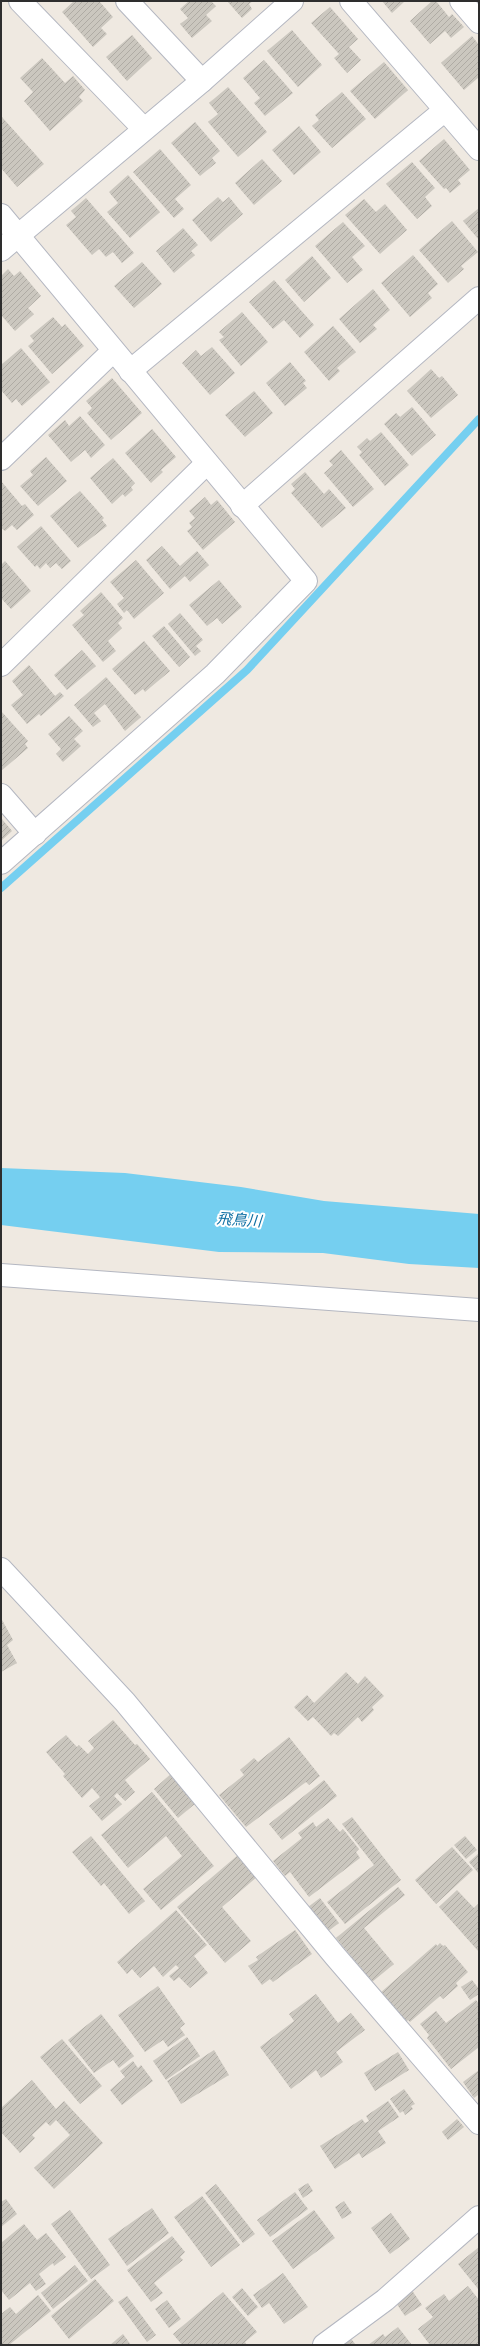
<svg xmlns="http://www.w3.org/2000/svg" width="480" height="2346" viewBox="0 0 480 2346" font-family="Roboto,'Noto Sans JP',sans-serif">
	<defs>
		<pattern id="building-hatch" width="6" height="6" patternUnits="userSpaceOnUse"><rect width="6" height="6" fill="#cbc7bf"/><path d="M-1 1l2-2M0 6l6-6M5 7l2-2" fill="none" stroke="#afaba4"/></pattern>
	</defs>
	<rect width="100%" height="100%" fill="#efe9e1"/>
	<path fill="#75cff0" d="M1 1168 125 1173 241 1187 324 1201 479 1214V1268L409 1264 323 1253 219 1252 1 1225Z"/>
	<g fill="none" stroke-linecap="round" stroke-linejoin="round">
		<path stroke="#75cff0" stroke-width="8" d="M1 888 247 670 479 419"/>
	</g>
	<g fill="url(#building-hatch)">
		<path d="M74 1H99L113 17 101 28 107 34 93 47 62 12Z"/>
		<path d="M189 1H211L216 6 206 15 212 21 192 38 180 24 188 18 180 9Z"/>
		<path d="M227 1H253L249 4 252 9 242 18Z"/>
		<path d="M382 1H403L404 2 392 13Z"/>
		<path d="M432 1H436L449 17 452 14 464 27 451 38 445 31 430 44 410 21Z"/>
		<path d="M330 7 358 39 349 47 361 60 347 73 334 58 339 54 311 23Z"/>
		<path d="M292 30 322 65 298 87 267 51Z"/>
		<path d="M132 35 152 58 127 81 106 57Z"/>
		<path d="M472 36 479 45V77L464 90 441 63Z"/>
		<path d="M42 58 65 83 73 76 85 90 79 97 83 101 50 131 24 101 33 92 20 78Z"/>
		<path d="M264 60 293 93 265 116 254 103 260 98 243 78Z"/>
		<path d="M384 62 408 90 375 119 350 91Z"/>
		<path d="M228 87 267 132 238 157 208 122 218 114 209 103Z"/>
		<path d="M342 92 366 119 332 148 312 126 319 120 315 115Z"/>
		<path d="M1 116 44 164 17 187 1 168Z"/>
		<path d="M195 122 220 151 212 158 216 163 200 176 171 143Z"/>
		<path d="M299 126 321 152 294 175 272 150Z"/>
		<path d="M444 139 470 170 458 180 461 184 450 193 446 188 444 189 419 161Z"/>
		<path d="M160 149 191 185 175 199 184 209 174 218 133 172Z"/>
		<path d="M262 159 282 181 254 205 235 183Z"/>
		<path d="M412 162 435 188 425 197 432 206 417 219 386 184Z"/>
		<path d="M128 175 160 212 130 238 107 212 118 203 109 192Z"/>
		<path d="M218 197 223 202 229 197 243 214 211 242 192 220Z"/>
		<path d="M86 198 134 253 122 263 113 252 106 257 99 249 92 255 66 225 76 217 71 211Z"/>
		<path d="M364 199 376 212 385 204 407 230 380 254 345 215Z"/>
		<path d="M479 208V240L463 221Z"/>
		<path d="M452 221 478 252 461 266 464 269 448 283 419 250Z"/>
		<path d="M343 222 365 246 352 257 363 270 347 283 315 246Z"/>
		<path d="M183 228 198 245 191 251 195 255 174 273 156 251Z"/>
		<path d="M413 255 438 284 428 293 432 298 410 317 381 283Z"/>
		<path d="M312 256 331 278 304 302 285 280Z"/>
		<path d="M142 262 162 284 134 308 114 286Z"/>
		<path d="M8 269 14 276 20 271 41 296 28 308 34 314 15 331 1 315V276Z"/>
		<path d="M274 280 314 325 300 338 284 320 273 329 249 302Z"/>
		<path d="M373 289 390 310 373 325 377 329 360 343 339 319Z"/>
		<path d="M242 312 268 342 241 366 219 340 224 337 219 332Z"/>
		<path d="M53 317 62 327 65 324 84 346 52 374 28 346 34 341 30 336Z"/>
		<path d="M333 326 356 352 337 368 340 371 329 381 304 352Z"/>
		<path d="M212 347 235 373 210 395 182 363 196 350 201 356Z"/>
		<path d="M21 348 50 382 22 406 16 399 12 403 1 390V365Z"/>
		<path d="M290 362 306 381 303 383 307 388 285 406 266 383Z"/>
		<path d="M431 369 439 378 442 376 458 395 431 418 407 391Z"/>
		<path d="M112 378 142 413 111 440 87 413 92 408 86 401Z"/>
		<path d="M254 391 273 413 245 437 225 415Z"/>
		<path d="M412 407 436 435 412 456 384 424 396 413 400 417Z"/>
		<path d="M80 416 105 445 91 458 85 450 71 462 48 435 65 420 69 426Z"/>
		<path d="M152 429 176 457 161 470 163 472 151 483 125 453Z"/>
		<path d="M381 432 409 465 385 486 359 455 362 452 357 447 367 438 370 441Z"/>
		<path d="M341 450 374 489 353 507 324 473 333 465 329 461Z"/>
		<path d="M46 457 67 481 38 506 20 486 33 475 30 471Z"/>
		<path d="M113 458 135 483 131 487 133 490 125 497 123 494 112 504 90 478Z"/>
		<path d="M305 472 324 494 329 489 346 508 322 528 291 493 295 489 291 484Z"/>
		<path d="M1 481 22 506 25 504 34 515 17 530 12 525 5 531 1 528Z"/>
		<path d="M80 491 104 518 102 520 107 526 78 548 50 516Z"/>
		<path d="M205 497 211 505 217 500 235 522 203 550 187 531 192 527 189 523 195 518 189 511Z"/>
		<path d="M41 526 71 561 62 569 56 563 50 568 46 563 40 569 37 565 35 567 17 547Z"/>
		<path d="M162 546 180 566 197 551 209 565 190 582 185 576 170 589 146 560Z"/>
		<path d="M136 560 164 593 134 619 127 610 124 613 117 604 124 598 110 582Z"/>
		<path d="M5 561 31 591 11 609 1 598V565Z"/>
		<path d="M219 580 242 607 222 624 217 618 207 626 189 605Z"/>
		<path d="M101 592 123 618 118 623 122 628 108 641 116 651 103 662 72 625 84 615 80 611Z"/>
		<path d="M180 613 203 640 196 646 201 651 195 656 168 624Z"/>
		<path d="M164 626 190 657 179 667 152 636Z"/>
		<path d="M144 641 170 671 145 692 143 689 135 695 112 669Z"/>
		<path d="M82 650 96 666 67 690 54 675Z"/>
		<path d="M29 665 55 696 60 692 64 696 41 716 39 714 27 724 11 705 23 695 12 681Z"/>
		<path d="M106 677 141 717 125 731 105 704 94 713 101 721 93 727 74 705Z"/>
		<path d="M1 711 28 741 25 744 28 748 1 771Z"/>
		<path d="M69 716 83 731 74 739 81 746 63 762 56 754 61 749 48 734Z"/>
		<path d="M1 818 12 831 1 841Z"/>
		<path d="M1 1618 13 1640 7 1645 17 1663 1 1672Z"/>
		<path d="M346 1672 358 1684 365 1676 384 1696 372 1707 374 1710 362 1722 358 1717 338 1736 334 1733 331 1736 313 1717 308 1721 294 1707 307 1695 314 1703Z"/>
		<path d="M113 1720 135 1745 137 1744 150 1759 125 1780 135 1792 125 1801 117 1793 114 1796 122 1804 102 1821 89 1806 100 1797 92 1788 82 1798 63 1776 65 1774 46 1752 66 1735 77 1747 79 1745 88 1754 94 1748 88 1741Z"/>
		<path d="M289 1737 320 1776 309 1785 306 1782 246 1827 219 1795 244 1775 240 1770 254 1758 258 1762Z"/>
		<path d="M172 1773 196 1803 178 1818 154 1789Z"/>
		<path d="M324 1780 337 1796 282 1840 269 1824Z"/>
		<path d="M152 1792 214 1866 161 1910 143 1889 182 1856 166 1836 128 1868 101 1835Z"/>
		<path d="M352 1817 401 1880 345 1924 327 1902 374 1865 342 1824Z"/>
		<path d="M328 1818 340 1832 343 1829 359 1849 356 1852 360 1858 309 1897 290 1872 285 1876 273 1861 302 1838 298 1833 313 1822 316 1827Z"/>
		<path d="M91 1836 145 1901 129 1914 104 1883 101 1886 72 1852Z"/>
		<path d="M465 1836 477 1850 466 1859 454 1845Z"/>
		<path d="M452 1847 473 1870 436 1904 415 1880Z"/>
		<path d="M479 1853V1874L469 1862Z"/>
		<path d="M238 1855 257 1877 222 1907 251 1941 225 1963 177 1907Z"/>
		<path d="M398 1887 405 1895 364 1928 394 1964 372 1982 336 1938Z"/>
		<path d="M457 1890 474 1908 479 1903V1952L439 1907Z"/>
		<path d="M320 1898 339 1923 327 1932 308 1907Z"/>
		<path d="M176 1910 207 1945 194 1956 208 1973 190 1988 179 1977 174 1981 169 1976 179 1968 176 1965 163 1977 154 1966 140 1978 132 1969 127 1974 117 1962Z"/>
		<path d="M295 1930 312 1954 273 1982 270 1979 262 1985 248 1966 258 1960 256 1957Z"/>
		<path d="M440 1943 443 1946 445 1945 468 1972 456 1983 458 1986 443 1999 440 1996 410 2022 408 2020 405 2023 379 1994 436 1944 437 1946Z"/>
		<path d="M472 1980 479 1989V1994L470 2000 461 1987Z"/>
		<path d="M158 1986 185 2024 180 2028 185 2035 168 2047 163 2040 145 2052 118 2015Z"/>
		<path d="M316 1994 338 2023 351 2013 365 2030 336 2052 343 2062 321 2078 316 2070 291 2089 260 2047 294 2021 289 2014Z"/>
		<path d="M476 2000 479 2004V2047L451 2069 427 2038 429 2035 420 2024 436 2011 446 2023Z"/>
		<path d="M101 2014 134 2056 119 2068 113 2060 94 2073 68 2040Z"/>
		<path d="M187 2037 200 2056 166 2080 153 2061Z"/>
		<path d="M62 2039 102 2086 80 2104 40 2057Z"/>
		<path d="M214 2050 229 2075 181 2104 167 2081Z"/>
		<path d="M398 2052 409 2070 375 2091 364 2073Z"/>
		<path d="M133 2061 138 2068 141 2065 153 2081 122 2105 110 2090 125 2077 120 2071Z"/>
		<path d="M479 2070V2097L478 2095 474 2098 463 2082Z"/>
		<path d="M32 2080 56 2109 64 2101 103 2143 54 2189 34 2168 70 2135 56 2120 50 2126 46 2122 32 2135 35 2138 20 2153 1 2132V2108Z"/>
		<path d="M404 2089 415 2104 411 2106 413 2109 405 2115 403 2111 400 2113 390 2099Z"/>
		<path d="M388 2101 399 2117 378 2131 386 2143 362 2158 359 2153 335 2169 320 2146 362 2119 365 2123 369 2121 366 2116Z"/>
		<path d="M457 2119 464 2127 448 2140 442 2132Z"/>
		<path d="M308 2183 313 2191 303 2198 298 2189Z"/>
		<path d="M216 2184 255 2234 243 2243 205 2193Z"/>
		<path d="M295 2192 308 2209 270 2237 257 2220Z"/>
		<path d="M202 2196 240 2245 211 2267 174 2217Z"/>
		<path d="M6 2199 17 2214 1 2227V2202Z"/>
		<path d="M344 2201 352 2213 342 2219 335 2207Z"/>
		<path d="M152 2208 169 2233 127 2266 108 2239Z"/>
		<path d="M70 2210 110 2265 91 2279 51 2224Z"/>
		<path d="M314 2210 335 2238 293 2269 272 2241Z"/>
		<path d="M391 2213 410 2239 390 2254 371 2228Z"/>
		<path d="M24 2224 37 2240 46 2233 66 2257 54 2266 53 2263 39 2274 46 2284 36 2291 30 2283 9 2300 1 2290V2243Z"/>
		<path d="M172 2236 185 2252 180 2257 183 2260 154 2283 163 2293 151 2302 127 2270Z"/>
		<path d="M479 2247V2290L458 2264Z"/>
		<path d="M75 2265 88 2281 53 2309 41 2293Z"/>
		<path d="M283 2273 308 2307 284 2324 269 2303 262 2308 253 2295Z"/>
		<path d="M95 2279 114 2301 69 2339 51 2316Z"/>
		<path d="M468 2286 479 2300V2345H430L418 2329 433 2317 425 2308 444 2294 449 2301Z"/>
		<path d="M242 2288 258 2307 248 2316 232 2297Z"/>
		<path d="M411 2289 422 2305 405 2316 394 2300Z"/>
		<path d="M223 2292 257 2332 245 2342 247 2345H182L173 2334Z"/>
		<path d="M38 2295 51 2311 9 2345H1V2314L10 2307 16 2314Z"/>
		<path d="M127 2296 156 2335 147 2342 118 2302Z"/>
		<path d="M167 2300 181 2319 169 2328 155 2309Z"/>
		<path d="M398 2327 412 2345H368L383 2334 385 2337Z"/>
		<path d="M123 2334 131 2345H110Z"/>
		<path d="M348 2335 356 2345H335Z"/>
	</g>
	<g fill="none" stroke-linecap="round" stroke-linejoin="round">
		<g stroke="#b4b7c1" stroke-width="24">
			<g id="minor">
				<path d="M20 1 144 129"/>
				<path d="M127 1 202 81"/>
				<path d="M351 1 479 149"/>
				<path d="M461 1 479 22"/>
				<path d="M1 215 306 581 215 674 1 863"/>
				<path d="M1 250 202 81 292 1"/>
				<path d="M130 371 445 110"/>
				<path d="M1 459 113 351"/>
				<path d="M242 506 479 298"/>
				<path d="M1 665 207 463"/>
				<path d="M1 795 35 834"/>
				<path d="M1 1275 479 1310"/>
				<path d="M1 1569 125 1702 335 1956 479 2123"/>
				<path d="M324 2345 385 2300 479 2217"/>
			</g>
		</g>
		<use href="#minor" stroke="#fff" stroke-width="22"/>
	</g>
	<g text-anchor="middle" stroke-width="4" stroke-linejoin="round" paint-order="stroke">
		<g font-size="15" font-style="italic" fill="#0d6fa3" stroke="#fff">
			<text transform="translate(239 1220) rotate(4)" y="5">飛鳥川</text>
		</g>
	</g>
	<rect width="480" height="2346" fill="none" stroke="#2e2e2e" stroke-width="4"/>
</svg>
